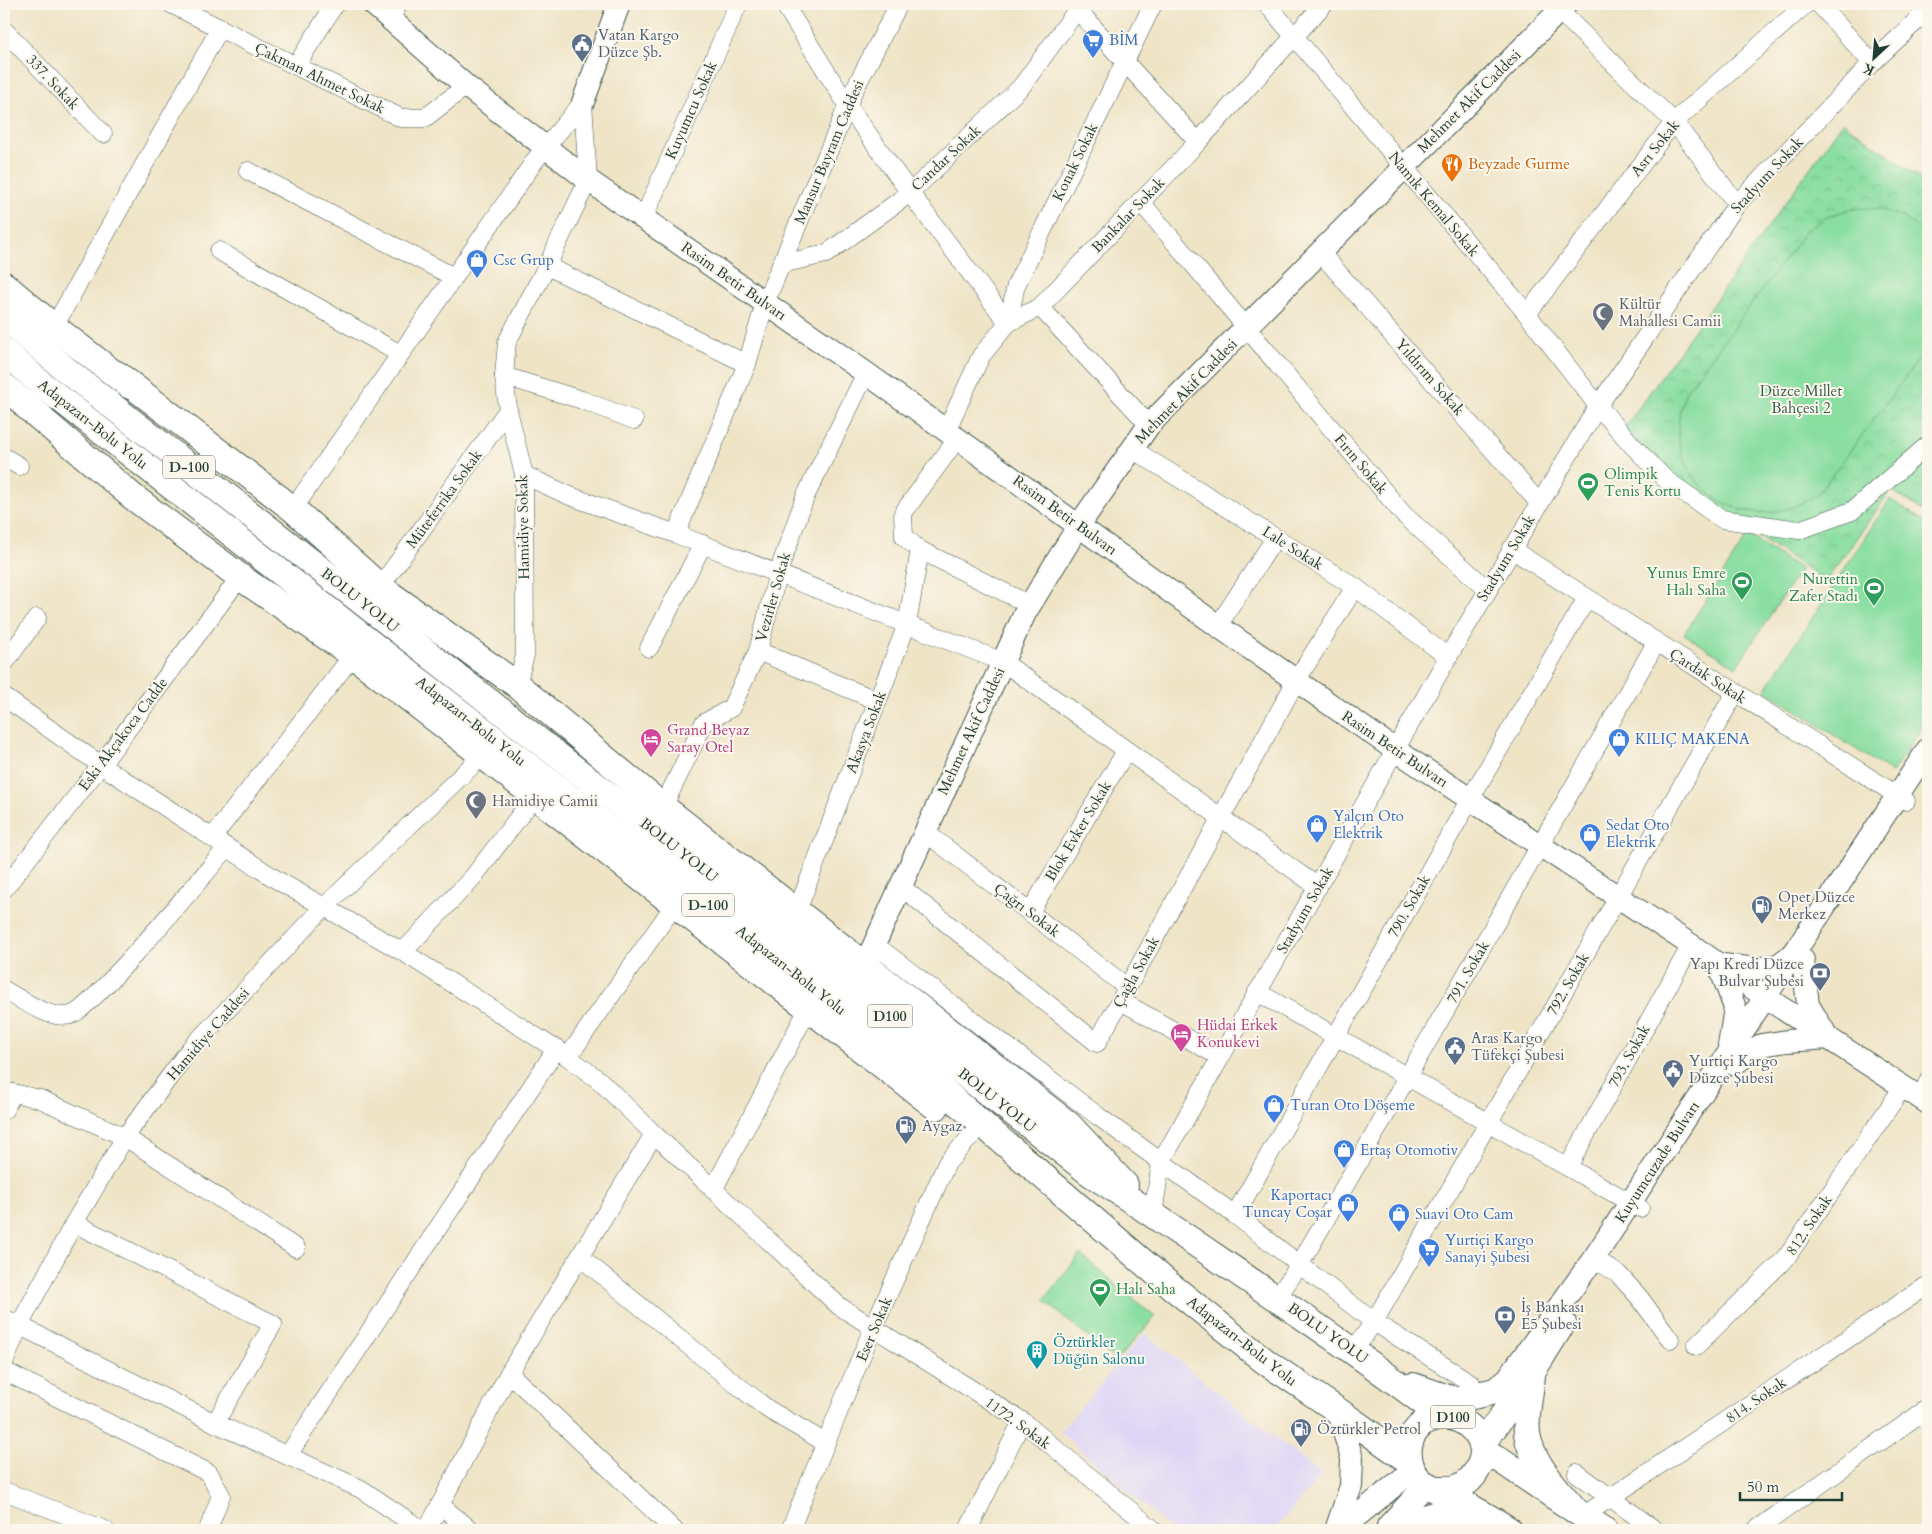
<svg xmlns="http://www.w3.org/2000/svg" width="1932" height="1534" viewBox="0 0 1932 1534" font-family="Cardo,serif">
	<defs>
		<pattern id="park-crowns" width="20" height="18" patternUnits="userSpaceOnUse" patternTransform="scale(1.25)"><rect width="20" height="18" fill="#89dea0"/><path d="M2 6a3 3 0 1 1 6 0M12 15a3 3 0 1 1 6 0" fill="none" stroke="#76bf8a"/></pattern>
	</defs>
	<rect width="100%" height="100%" fill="#fbf7ec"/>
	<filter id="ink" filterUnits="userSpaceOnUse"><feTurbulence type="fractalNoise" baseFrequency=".02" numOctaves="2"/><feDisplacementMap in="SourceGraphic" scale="10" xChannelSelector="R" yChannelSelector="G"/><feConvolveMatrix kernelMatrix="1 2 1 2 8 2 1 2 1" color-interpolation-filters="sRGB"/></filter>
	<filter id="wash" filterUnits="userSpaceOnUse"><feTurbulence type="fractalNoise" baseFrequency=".0096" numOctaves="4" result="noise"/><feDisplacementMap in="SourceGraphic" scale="20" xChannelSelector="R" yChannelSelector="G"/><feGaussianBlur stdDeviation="1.12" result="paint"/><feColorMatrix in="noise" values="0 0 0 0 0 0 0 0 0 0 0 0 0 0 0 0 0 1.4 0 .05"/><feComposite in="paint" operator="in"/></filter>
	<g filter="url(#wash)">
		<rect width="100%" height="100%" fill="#efe4c6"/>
		<path fill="#ded5f6" d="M1144 1333 1322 1475 1274 1530H1172L1060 1432Z"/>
		<path fill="url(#park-crowns)" stroke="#548e6a" d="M1843 122 1928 184V514L1891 490 1826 581 1615 441Z"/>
		<g fill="#89dea0" stroke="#548e6a">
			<path d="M1866 208C1890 209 1911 219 1928 237V347L1821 490C1749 551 1648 477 1687 390L1806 231C1824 216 1843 209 1866 208Z"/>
			<path d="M1890 499 1928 524V718L1892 773 1765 690Z"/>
			<path d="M1748 535 1801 569 1736 667 1684 634Z"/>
			<path d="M1080 1254 1155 1317 1116 1361 1044 1300Z"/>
		</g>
	</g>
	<g filter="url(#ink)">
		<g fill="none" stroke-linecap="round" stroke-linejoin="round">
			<g stroke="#3e564a" stroke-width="19">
				<g id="minor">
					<path d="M171 4 401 118H425L466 86"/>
					<path d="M784 4 848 106 910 193 1008 323"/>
					<path d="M1072 4 1198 142"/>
					<path d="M1267 4 1527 314 1598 406 1632 445 1666 480 1722 519 1799 530 1852 511 1928 445"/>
					<path d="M1552 4 1674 122 1737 204"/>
					<path d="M1819 4 1872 63"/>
					<path d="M390 20 398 4"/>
					<path d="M4 30 103 134"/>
					<path d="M296 66 335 4"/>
					<path d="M248 171 454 277"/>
					<path d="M1140 201 1404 515 1487 589"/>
					<path d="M644 217 738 4"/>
					<path d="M219 251 400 354"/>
					<path d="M1320 252 1539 503"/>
					<path d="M781 264 826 254 910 193 1021 87 1077 10"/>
					<path d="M547 266 747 364"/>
					<path d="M1040 307 1149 425"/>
					<path d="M1527 314 1674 122 1806 4"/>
					<path d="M1008 323 1016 285 1153 4"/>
					<path d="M54 327 220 28"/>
					<path d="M504 376 582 400 634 420"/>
					<path d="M946 431 981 356 1008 323 1040 307 1198 142 1324 4"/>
					<path d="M957 439 903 513 904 537 920 550 1030 605"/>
					<path d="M1132 449 1355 587 1448 657"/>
					<path d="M4 457 19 466"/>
					<path d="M524 475 570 496 676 534 1003 662 1318 887"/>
					<path d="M293 509 536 159 583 102"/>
					<path d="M676 534 747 364 765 303 854 90 899 4"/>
					<path d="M1511 549 1906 801"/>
					<path d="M380 587 508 410"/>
					<path d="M1218 626 1275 538"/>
					<path d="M649 648 703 544"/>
					<path d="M758 651 878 701"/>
					<path d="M4 664 37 618"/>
					<path d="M517 685 525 655 524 475 508 410 504 376 507 342 547 266 588 180 583 102"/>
					<path d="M4 697 101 765 277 880 403 952 568 1057 600 1081 654 1134 839 1306 1022 1421 1154 1530"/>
					<path d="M663 807 704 723 731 708 758 651 778 573 805 497 866 373"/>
					<path d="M925 832 1128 988"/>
					<path d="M212 838 353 655"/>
					<path d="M900 886 1097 1043 1296 681 1355 587"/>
					<path d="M4 889 101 765 240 577"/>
					<path d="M797 911 907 624 920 550"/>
					<path d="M1030 912 1126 751"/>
					<path d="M874 944 1099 1117 1235 1215 1374 1322 1471 1383"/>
					<path d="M403 952 474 876 534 797"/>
					<path d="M4 990C23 1000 49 1020 71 1015 91 1010 206 872 227 848"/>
					<path d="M1257 992 1640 1208"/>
					<path d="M1121 1001 1220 1057"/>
					<path d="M568 1057 675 904"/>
					<path d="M4 1091 40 1099 125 1137 296 1248"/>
					<path d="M1920 1098 1928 1082"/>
					<path d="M4 1110 13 1093"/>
					<path d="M1568 1167 1691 945"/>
					<path d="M713 1190 809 1007"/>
					<path d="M1153 1214 1161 1162 1448 657 1598 406 1737 204 1872 63 1928 10"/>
					<path d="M1235 1215 1470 799 1587 598"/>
					<path d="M74 1223 273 1324 215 1423"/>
					<path d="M580 1257 732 1381 769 1410 826 1443"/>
					<path d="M1594 1258 1619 1275 1639 1297 1670 1339"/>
					<path d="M1277 1298 1300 1264 1656 643"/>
					<path d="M4 1318 215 1423 361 1489 422 1530"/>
					<path d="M1696 1346 1786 1258 1903 1087"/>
					<path d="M1353 1351 1374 1322 1735 693"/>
					<path d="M4 1363 19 1326 74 1223 125 1137 190 1049 325 906 482 756"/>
					<path d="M4 1371 209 1473 221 1495 208 1530"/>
					<path d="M509 1373 674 1530"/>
					<path d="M288 1455 557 1048"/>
					<path d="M1577 1473 1655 1530"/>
					<path d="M4 1491 105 1530"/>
					<path d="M440 1505 471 1530"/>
					<path d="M1583 1516 1925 1287 1928 1289"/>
					<path d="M427 1530 509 1373 654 1134"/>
					<path d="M790 1530 873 1328 947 1163 972 1135"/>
					<path d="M968 1530 1022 1421"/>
					<path d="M1756 1530 1928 1408"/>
				</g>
			</g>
			<g stroke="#3e564a" stroke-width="24">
				<g id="major">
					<path d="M373 4 466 86 588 180 866 373 1218 626 1394 749 1691 945 1774 1003 1928 1103"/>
					<path d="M583 102 619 4"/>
					<path d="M1803 960 1808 1005 1825 1033"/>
					<path d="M865 965 1025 613 1079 525 1149 425 1566 4"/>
					<path d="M1719 965 1735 1008 1729 1046"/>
					<path d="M1723 965 1757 969 1778 965 1792 955"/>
					<path d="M1734 1064 1761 1045 1787 1041 1829 1038"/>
					<path d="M1532 1376 1565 1323"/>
					<path d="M1491 1392 1508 1378 1594 1258 1928 749"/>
					<path d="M1388 1526 1426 1485"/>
					<path d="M1336 1530 1351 1486 1352 1458 1337 1410"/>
					<path d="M1340 1530 1413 1470"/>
					<path d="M1390 1530 1403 1523 1434 1513 1487 1516"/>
				</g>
			</g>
			<g stroke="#3e564a" stroke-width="28">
				<g id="highway">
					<path d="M4 285 54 327 130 386"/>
					<path d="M4 317 65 369 1090 1173C1150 1212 1208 1252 1267 1292 1326 1332 1384 1372 1441 1416"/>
					<path d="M4 351 44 386 373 645 910 1062 1171 1286 1266 1362 1337 1410 1409 1461"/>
					<path d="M117 374 293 509 380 587 517 685 663 807 1068 1124 1125 1185"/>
					<path d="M4 386 40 416"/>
					<path d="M26 406 133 497 240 577 353 655 936 1107"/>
					<path d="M1532 1376C1530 1395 1525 1415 1527 1434 1532 1464 1557 1488 1575 1510"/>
					<path d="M1413 1386 1454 1400 1491 1392"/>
					<path d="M1482 1444 1530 1378"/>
					<path d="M1483 1451 1502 1461 1604 1530"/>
					<path d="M1437 1489C1444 1489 1452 1490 1459 1487 1474 1481 1488 1458 1481 1442 1468 1414 1433 1406 1414 1433 1407 1444 1407 1459 1413 1470 1415 1475 1420 1481 1425 1484 1434 1489 1444 1493 1453 1498 1472 1508 1491 1518 1509 1530"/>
				</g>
			</g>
			<use href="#minor" stroke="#fff" stroke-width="18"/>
			<use href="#major" stroke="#fff" stroke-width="22"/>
			<use href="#highway" stroke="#fff" stroke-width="26"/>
		</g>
	</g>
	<defs>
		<g id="supermarket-pin" transform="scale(1.125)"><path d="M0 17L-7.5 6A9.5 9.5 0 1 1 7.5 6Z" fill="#3f7fe0" stroke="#fbf7ec"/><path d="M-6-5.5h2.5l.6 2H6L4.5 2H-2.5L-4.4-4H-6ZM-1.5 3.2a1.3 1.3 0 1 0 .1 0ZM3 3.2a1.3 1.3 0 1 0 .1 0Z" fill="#fff"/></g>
		<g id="civic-pin" transform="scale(1.125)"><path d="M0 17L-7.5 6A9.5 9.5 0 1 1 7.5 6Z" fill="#5c6f8a" stroke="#fbf7ec"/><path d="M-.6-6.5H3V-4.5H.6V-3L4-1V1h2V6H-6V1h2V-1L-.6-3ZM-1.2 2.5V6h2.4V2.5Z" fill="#fff"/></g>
		<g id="restaurant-pin" transform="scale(1.125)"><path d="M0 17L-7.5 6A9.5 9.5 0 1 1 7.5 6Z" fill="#e8710a" stroke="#fbf7ec"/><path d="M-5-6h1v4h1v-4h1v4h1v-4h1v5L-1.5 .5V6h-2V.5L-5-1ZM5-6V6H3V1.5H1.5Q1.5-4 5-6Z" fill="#fff"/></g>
		<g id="shop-pin" transform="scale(1.125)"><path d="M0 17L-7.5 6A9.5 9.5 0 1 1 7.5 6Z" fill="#3f7fe0" stroke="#fbf7ec"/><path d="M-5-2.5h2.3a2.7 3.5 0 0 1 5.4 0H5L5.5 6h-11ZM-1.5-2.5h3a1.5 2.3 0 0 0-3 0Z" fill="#fff"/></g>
		<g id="mosque-pin" transform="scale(1.125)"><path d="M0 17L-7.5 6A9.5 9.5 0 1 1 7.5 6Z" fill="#6b7280" stroke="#fbf7ec"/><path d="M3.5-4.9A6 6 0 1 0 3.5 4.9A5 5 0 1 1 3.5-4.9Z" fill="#fff"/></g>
		<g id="stadium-pin" transform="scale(1.125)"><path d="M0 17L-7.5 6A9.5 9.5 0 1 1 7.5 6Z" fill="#2e9e5b" stroke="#fbf7ec"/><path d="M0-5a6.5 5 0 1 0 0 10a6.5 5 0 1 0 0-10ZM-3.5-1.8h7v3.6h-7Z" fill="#fff"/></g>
		<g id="hotel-pin" transform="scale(1.125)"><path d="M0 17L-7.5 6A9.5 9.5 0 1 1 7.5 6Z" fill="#d1479c" stroke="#fbf7ec"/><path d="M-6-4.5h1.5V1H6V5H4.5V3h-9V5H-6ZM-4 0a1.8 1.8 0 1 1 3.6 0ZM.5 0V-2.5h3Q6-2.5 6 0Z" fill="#fff"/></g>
		<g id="fuel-pin" transform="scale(1.125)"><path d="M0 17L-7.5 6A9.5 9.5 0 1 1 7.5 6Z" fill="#5c6f8a" stroke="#fbf7ec"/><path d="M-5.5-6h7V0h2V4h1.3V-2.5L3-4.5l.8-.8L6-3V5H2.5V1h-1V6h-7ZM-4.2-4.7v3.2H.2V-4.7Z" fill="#fff"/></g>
		<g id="bank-pin" transform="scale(1.125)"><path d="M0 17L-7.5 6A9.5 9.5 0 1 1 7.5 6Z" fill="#5c6f8a" stroke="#fbf7ec"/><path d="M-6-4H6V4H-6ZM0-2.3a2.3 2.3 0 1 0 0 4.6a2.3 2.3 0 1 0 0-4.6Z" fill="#fff"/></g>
		<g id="building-pin" transform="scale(1.125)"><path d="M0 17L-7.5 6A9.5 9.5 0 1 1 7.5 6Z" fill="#0f9aa8" stroke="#fbf7ec"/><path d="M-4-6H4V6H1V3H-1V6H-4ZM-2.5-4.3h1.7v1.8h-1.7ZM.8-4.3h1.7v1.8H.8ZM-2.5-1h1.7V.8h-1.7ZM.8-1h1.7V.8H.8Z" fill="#fff"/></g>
	</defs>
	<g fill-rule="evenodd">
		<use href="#supermarket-pin" x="1093" y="40"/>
		<use href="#civic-pin" x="582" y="44"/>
		<use href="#restaurant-pin" x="1452" y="164"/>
		<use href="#shop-pin" x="477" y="260"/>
		<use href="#mosque-pin" x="1603" y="313"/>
		<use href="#stadium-pin" x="1588" y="483"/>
		<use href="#stadium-pin" x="1742" y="582"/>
		<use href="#stadium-pin" x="1874" y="588"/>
		<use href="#hotel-pin" x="651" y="739"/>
		<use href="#shop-pin" x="1619" y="739"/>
		<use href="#mosque-pin" x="476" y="801"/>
		<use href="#shop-pin" x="1317" y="825"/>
		<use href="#shop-pin" x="1590" y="834"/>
		<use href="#fuel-pin" x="1762" y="906"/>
		<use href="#bank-pin" x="1820" y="973"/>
		<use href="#hotel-pin" x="1181" y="1034"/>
		<use href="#civic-pin" x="1455" y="1047"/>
		<use href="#civic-pin" x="1673" y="1070"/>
		<use href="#shop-pin" x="1274" y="1105"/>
		<use href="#fuel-pin" x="906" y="1126"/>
		<use href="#shop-pin" x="1344" y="1150"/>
		<use href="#shop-pin" x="1348" y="1204"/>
		<use href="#shop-pin" x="1399" y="1214"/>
		<use href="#supermarket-pin" x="1429" y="1249"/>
		<use href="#stadium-pin" x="1100" y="1289"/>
		<use href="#bank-pin" x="1505" y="1316"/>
		<use href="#building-pin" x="1037" y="1351"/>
		<use href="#fuel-pin" x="1301" y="1429"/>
	</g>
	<g text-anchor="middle" stroke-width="4" stroke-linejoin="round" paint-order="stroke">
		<g fill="#fbf7ec" stroke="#61756b" stroke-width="1">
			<rect x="163" y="455.5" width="52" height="23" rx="4"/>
			<rect x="682" y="893.5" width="52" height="23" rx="4"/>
			<rect x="867.5" y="1004.5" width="45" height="23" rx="4"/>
			<rect x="1430.5" y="1405.5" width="45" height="23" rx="4"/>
		</g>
		<g font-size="14" font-weight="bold" fill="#1f3d34">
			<text x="189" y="472">D-100</text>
			<text x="708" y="910">D-100</text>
			<text x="890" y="1021">D100</text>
			<text x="1453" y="1422">D100</text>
		</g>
		<g font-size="15" fill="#4e5e75" stroke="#fbf7ec" text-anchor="start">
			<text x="598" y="40">Vatan Kargo<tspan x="598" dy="17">Düzce Şb.</tspan></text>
			<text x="1778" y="902">Opet Düzce<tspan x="1778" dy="17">Merkez</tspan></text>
			<text x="1804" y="969" text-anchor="end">Yapı Kredi Düzce<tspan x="1804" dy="17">Bulvar Şubesi</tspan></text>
			<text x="1471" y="1043">Aras Kargo<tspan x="1471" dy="17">Tüfekçi Şubesi</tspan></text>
			<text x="1689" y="1066">Yurtiçi Kargo<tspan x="1689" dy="17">Düzce Şubesi</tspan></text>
			<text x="922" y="1131">Aygaz</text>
			<text x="1521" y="1312">İş Bankası<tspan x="1521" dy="17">E5 Şubesi</tspan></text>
			<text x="1317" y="1434">Öztürkler Petrol</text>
		</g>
		<g font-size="15" fill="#366cbe" stroke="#fbf7ec" text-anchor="start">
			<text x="1109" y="45">BİM</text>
			<text x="493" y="265">Csc Grup</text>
			<text x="1635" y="744">KILIÇ MAKENA</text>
			<text x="1333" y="821">Yalçın Oto<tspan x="1333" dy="17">Elektrik</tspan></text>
			<text x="1606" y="830">Sedat Oto<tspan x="1606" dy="17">Elektrik</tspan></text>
			<text x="1290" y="1110">Turan Oto Döşeme</text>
			<text x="1360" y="1155">Ertaş Otomotiv</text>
			<text x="1332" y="1200" text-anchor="end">Kaportacı<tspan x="1332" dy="17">Tuncay Coşar</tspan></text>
			<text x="1415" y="1219">Suavi Oto Cam</text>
			<text x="1445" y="1245">Yurtiçi Kargo<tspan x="1445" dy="17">Sanayi Şubesi</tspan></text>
		</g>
		<g font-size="15" fill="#1f3d34" stroke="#fbf7ec">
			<text transform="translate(320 78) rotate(26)" y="5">Çakman Ahmet Sokak</text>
			<text transform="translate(53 82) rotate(47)" y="5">337. Sokak</text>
			<text transform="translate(1469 101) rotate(-45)" y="5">Mehmet Akif Caddesi</text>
			<text transform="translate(691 110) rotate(-66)" y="5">Kuyumcu Sokak</text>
			<text transform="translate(1655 148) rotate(-51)" y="5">Asrı Sokak</text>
			<text transform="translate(829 152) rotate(-67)" y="5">Mansur Bayram Caddesi</text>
			<text transform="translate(946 158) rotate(-43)" y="5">Candar Sokak</text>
			<text transform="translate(1075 162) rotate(-64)" y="5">Konak Sokak</text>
			<text transform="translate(1767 175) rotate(-47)" y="5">Stadyum Sokak</text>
			<text transform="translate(1434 204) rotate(50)" y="5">Namık Kemal Sokak</text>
			<text transform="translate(1128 215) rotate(-46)" y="5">Bankalar Sokak</text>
			<text transform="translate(734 281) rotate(35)" y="5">Rasim Betir Bulvarı</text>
			<text transform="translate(1430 377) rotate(49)" y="5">Yıldırım Sokak</text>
			<text transform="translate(1186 391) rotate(-46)" y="5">Mehmet Akif Caddesi</text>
			<text transform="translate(93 424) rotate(38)" y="5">Adapazarı-Bolu Yolu</text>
			<text transform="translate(1361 464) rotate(50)" y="5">Fırın Sokak</text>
			<text transform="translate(444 499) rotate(-54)" y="5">Müteferrika Sokak</text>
			<text transform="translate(1065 515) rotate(36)" y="5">Rasim Betir Bulvarı</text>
			<text transform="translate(523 527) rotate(-91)" y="5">Hamidiye Sokak</text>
			<text transform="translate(1293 548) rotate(32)" y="5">Lale Sokak</text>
			<text transform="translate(1506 558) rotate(-59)" y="5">Stadyum Sokak</text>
			<text transform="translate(773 597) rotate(-74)" y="5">Vezirler Sokak</text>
			<text transform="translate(360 600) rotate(38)" y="5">BOLU YOLU</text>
			<text transform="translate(1708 676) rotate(33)" y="5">Çardak Sokak</text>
			<text transform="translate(471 721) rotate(38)" y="5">Adapazarı-Bolu Yolu</text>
			<text transform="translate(971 731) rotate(-65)" y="5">Mehmet Akif Caddesi</text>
			<text transform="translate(866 732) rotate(-69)" y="5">Akasya Sokak</text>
			<text transform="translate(123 734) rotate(-53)" y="5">Eski Akçakoca Cadde</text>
			<text transform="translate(1395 749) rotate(34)" y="5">Rasim Betir Bulvarı</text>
			<text transform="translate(1078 831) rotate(-59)" y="5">Blok Evker Sokak</text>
			<text transform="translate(679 850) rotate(38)" y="5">BOLU YOLU</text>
			<text transform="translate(1409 906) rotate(-60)" y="5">790. Sokak</text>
			<text transform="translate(1027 910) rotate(37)" y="5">Çağrı Sokak</text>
			<text transform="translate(1305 910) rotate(-60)" y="5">Stadyum Sokak</text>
			<text transform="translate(791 970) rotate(38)" y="5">Adapazarı-Bolu Yolu</text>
			<text transform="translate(1136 972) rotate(-61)" y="5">Çağla Sokak</text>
			<text transform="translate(1468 972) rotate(-60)" y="5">791. Sokak</text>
			<text transform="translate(1568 984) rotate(-60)" y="5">792. Sokak</text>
			<text transform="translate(208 1034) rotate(-49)" y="5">Hamidiye Caddesi</text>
			<text transform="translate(1629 1056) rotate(-61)" y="5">793. Sokak</text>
			<text transform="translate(997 1100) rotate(38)" y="5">BOLU YOLU</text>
			<text transform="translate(1657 1162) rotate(-57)" y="5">Kuyumcuzade Bulvarı</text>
			<text transform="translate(1809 1225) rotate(-56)" y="5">812. Sokak</text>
			<text transform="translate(874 1329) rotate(-67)" y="5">Eser Sokak</text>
			<text transform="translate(1328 1333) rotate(35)" y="5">BOLU YOLU</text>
			<text transform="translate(1242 1341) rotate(38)" y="5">Adapazarı-Bolu Yolu</text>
			<text transform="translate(1756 1400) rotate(-34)" y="5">814. Sokak</text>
			<text transform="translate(1018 1423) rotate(36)" y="5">1172. Sokak</text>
		</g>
		<g font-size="15" fill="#c56008" stroke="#fbf7ec" text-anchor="start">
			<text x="1468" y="169">Beyzade Gurme</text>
		</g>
		<g font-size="15" fill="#5b616d" stroke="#fbf7ec" text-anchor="start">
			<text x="1619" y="309">Kültür<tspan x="1619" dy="17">Mahallesi Camii</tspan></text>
			<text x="492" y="806">Hamidiye Camii</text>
		</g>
		<g font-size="15" fill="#345d4a" stroke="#fbf7ec">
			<text x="1801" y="396">Düzce Millet<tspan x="1801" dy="17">Bahçesi 2</tspan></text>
		</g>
		<g font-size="15" fill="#27864d" stroke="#fbf7ec" text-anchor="start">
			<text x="1604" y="479">Olimpik<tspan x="1604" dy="17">Tenis Kortu</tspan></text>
			<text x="1726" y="578" text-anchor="end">Yunus Emre<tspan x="1726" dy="17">Halı Saha</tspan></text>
			<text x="1858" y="584" text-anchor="end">Nurettin<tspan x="1858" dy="17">Zafer Stadı</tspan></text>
			<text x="1116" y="1294">Halı Saha</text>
		</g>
		<g font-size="15" fill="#b23c85" stroke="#fbf7ec" text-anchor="start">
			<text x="667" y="735">Grand Beyaz<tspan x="667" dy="17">Saray Otel</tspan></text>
			<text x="1197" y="1030">Hüdai Erkek<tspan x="1197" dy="17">Konukevi</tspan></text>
		</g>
		<g font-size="15" fill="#0d838f" stroke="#fbf7ec" text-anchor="start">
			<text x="1053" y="1347">Öztürkler<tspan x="1053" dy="17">Düğün Salonu</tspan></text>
		</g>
	</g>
	<rect width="1932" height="1534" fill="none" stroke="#fbf7ec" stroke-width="20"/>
	<g transform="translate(1874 58) rotate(206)" stroke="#fbf7ec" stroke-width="4" paint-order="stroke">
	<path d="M0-4L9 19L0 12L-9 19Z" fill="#1f3d34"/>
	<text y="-8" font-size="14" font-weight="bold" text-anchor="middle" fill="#1f3d34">K</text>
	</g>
	<path d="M1740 1492v8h102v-8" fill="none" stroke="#1f3d34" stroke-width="2.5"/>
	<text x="1747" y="1492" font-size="15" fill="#1f3d34" stroke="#fbf7ec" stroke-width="4" paint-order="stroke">50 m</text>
</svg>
